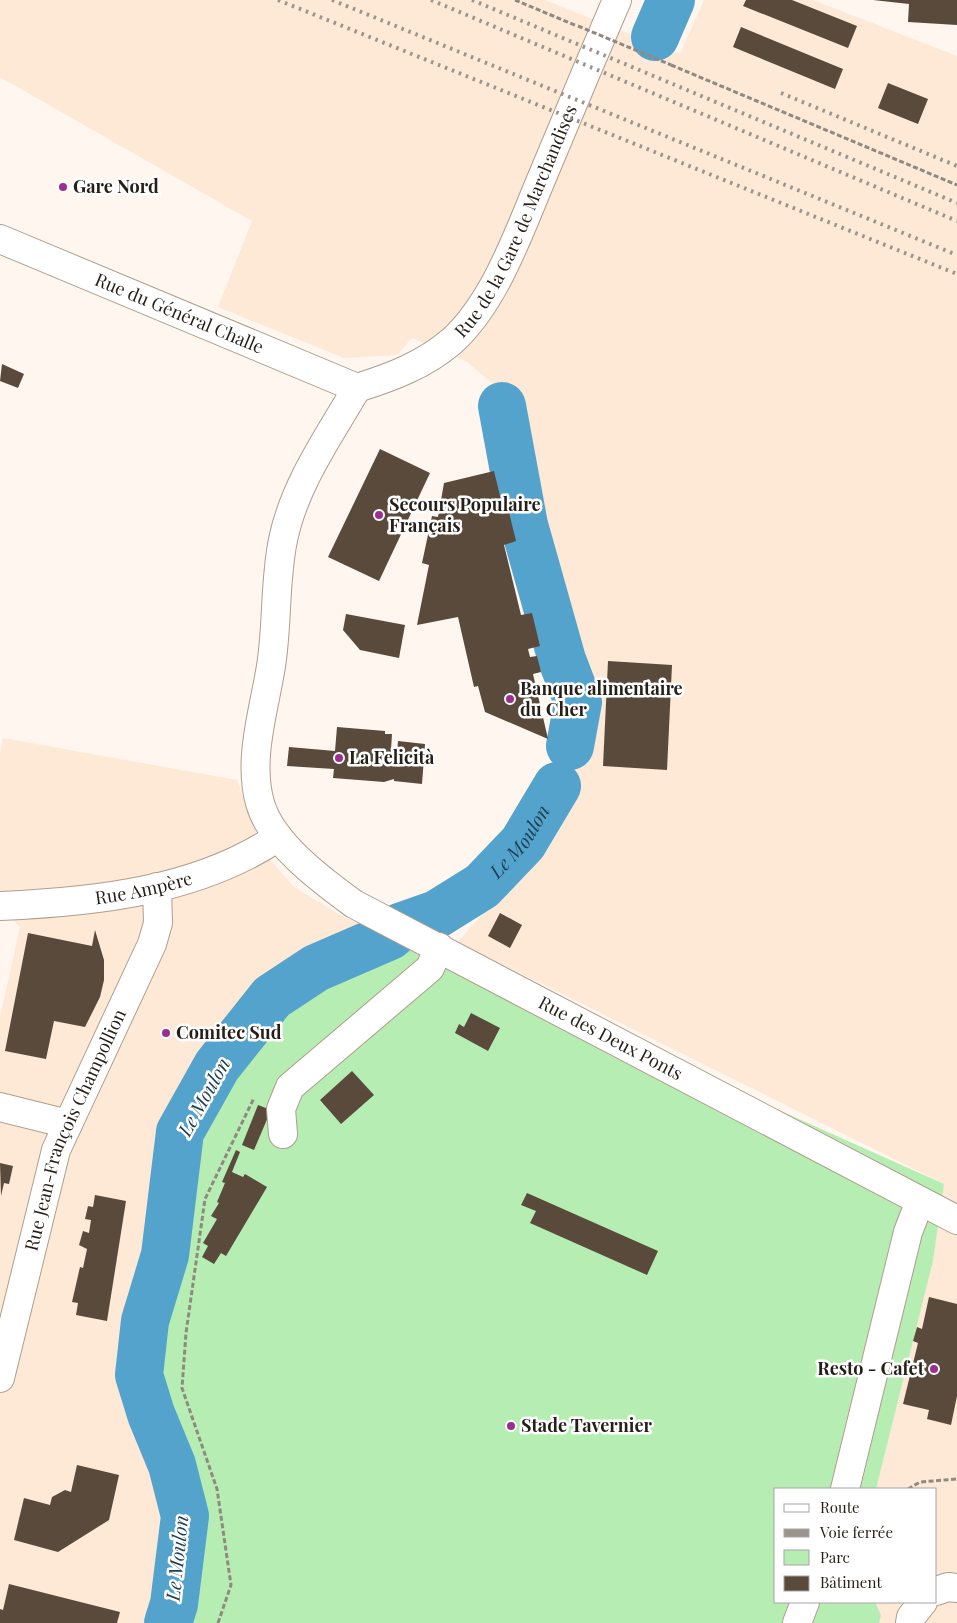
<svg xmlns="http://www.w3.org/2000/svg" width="957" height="1623" viewBox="0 0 957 1623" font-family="'Playfair Display',serif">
	<rect width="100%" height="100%" fill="#fef6ef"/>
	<g fill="#fde9d6">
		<path d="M0 0H545L680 54 704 0H813L957 56V1623H879L881 1615 875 1602H936V1489H876L933 1261 944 1184 458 942 496 898 564 807 592 704 521 408 466 361 412 338 397 355 344 358 218 307 252 221 0 77Z"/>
		<path d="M3 738 237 780 264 853 294 887 345 918 390 936 316 968 173 1187 165 1255 145 1321 151 1414 172 1465 185 1516 165 1594 156 1623H0V1017L20 927 0 909V753Z"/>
	</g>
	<path fill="#b6edb2" d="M390 936 944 1184 933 1261 876 1489H776V1602H875L881 1615 879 1623H188L197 1591 185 1516 172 1465 151 1414 139 1375 145 1321 165 1255 180 1132 217 1066 272 997 316 968Z"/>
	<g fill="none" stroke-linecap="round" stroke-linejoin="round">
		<g stroke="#53a3cd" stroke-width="48">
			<path d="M655 37 671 0"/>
			<path d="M502 406 524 525 562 660 578 702 570 746"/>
			<path id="s1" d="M168 1623 174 1604 185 1516 172 1465 151 1414 139 1375 145 1321 165 1255 180 1132 217 1066 272 997 316 968 390 936 400 927 437 914 482 886 523 843 557 786"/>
		</g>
	</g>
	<g fill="#594a3b">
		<path d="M746 0H792L857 26 848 48 743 6Z"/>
		<path d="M873 0H957V25L908 22 909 4Z"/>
		<path d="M741 27 843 69 835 89 733 47Z"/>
		<path d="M888 83 928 99 918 124 878 108Z"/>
		<path d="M2 364 24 374 18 388 0 381Z"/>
		<path d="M380 449 430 473 379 581 328 557Z"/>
		<path d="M494 471 501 500H506L516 541 504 545 521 615 532 613 540 646 528 649 530 657 537 656 541 672 533 674 548 739 485 712 478 686 474 687 458 617 417 625 429 565 422 563 432 516 438 517 444 483Z"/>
		<path d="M346 614 405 625 399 658 360 650 343 630Z"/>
		<path d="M608 661 672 665 667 770 603 766Z"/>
		<path d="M337 727 385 731V734H392L390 765 396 766 398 741 425 744 422 784 394 781V779L384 782 333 778 334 769 287 766 289 747 335 751Z"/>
		<path d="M500 913 522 925 510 948 488 936Z"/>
		<path d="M95 930 104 960V980L100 997 85 1027 54 1021 46 1059 5 1051 28 933 92 946Z"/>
		<path d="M471 1013 500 1028 488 1051 455 1033 459 1024 464 1027Z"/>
		<path d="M352 1071 374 1095 341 1124 320 1100Z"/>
		<path d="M258 1105 271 1110 254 1150 242 1145Z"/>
		<path d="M236 1150 240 1152 232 1172 243 1177 245 1174 267 1187 226 1256 221 1253 214 1264 202 1257 208 1246 203 1243 217 1219 211 1216 219 1203 217 1202 225 1183 222 1182Z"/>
		<path d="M0 1163 13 1166 9 1184 4 1183 1 1196Z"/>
		<path d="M527 1193 658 1251 647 1275 530 1223 536 1211 521 1205Z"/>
		<path d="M95 1195 126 1201 107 1321 76 1315 78 1303 72 1302 80 1267 83 1268 87 1249 79 1245 83 1231 89 1233 91 1220 85 1219 88 1206 93 1207Z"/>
		<path d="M929 1297 957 1304V1396L951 1425 927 1419 929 1410 903 1404 918 1343 913 1341 917 1327 922 1329Z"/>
		<path d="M77 1465 119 1475 109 1520 58 1552 14 1540 24 1498 50 1505 52 1497 65 1490 71 1492Z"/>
		<path d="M9 1584 120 1612 117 1623H0V1609L3 1610Z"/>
	</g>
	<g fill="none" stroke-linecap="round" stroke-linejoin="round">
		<g stroke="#af9e8d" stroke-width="30">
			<g id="minor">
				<path id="s2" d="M0 906C94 902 199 891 278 837"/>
				<path d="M0 1107 68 1124"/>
				<path d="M283 1134 281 1109 290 1087 430 968 439 947"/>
				<path id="s3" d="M0 1378 56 1150 152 944 158 923 157 887"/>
				<path d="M845 1489 908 1232 920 1201"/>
				<path d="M936 1591 948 1587 957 1588"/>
				<path d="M797 1623 805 1602"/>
				<path d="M910 1623 911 1617 923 1602"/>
			</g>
		</g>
		<g stroke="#af9e8d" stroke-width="30">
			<g id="major">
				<path id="s4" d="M0 239 357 388"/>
				<path id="s5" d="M357 388C329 436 294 485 283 540 274 583 278 629 270 672 263 713 248 761 260 803 271 843 321 880 354 904L957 1220"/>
				<path id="s6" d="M357 388C392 377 424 365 452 341 496 301 520 229 543 175 567 117 592 58 617 0"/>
			</g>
		</g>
		<g stroke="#908982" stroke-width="3" stroke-dasharray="5 2.5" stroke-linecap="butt">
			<path d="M515 0 577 26"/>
			<path d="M671 65 957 185"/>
			<path d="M908 1489 920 1482 957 1479"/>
			<path d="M218 1623 231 1585 217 1489 182 1388 186 1333 205 1199 254 1098"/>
		</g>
		<use href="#minor" stroke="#fff" stroke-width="28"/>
		<use href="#major" stroke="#fff" stroke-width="28"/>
		<g stroke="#9b948d" stroke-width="4" stroke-dasharray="2.5 5" stroke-linecap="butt">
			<path d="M278 0 957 274"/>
			<path d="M332 0 957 255"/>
			<path d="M431 0 957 221"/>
			<path d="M472 0 957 203"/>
			<path d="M781 93 957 166"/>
		</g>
		<path stroke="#908982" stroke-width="3" stroke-dasharray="5 2.5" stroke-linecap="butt" d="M578 26 671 65"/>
	</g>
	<g fill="#9b2e8e" stroke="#fff" stroke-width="2">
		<circle cx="63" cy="187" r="5"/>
		<circle cx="379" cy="515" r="5"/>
		<circle cx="510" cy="699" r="5"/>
		<circle cx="339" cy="758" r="5"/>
		<circle cx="166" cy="1033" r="5"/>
		<circle cx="934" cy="1369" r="5"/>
		<circle cx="511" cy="1426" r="5"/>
	</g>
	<g text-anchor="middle" stroke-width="5" stroke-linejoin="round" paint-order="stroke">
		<g font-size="18" font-weight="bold" fill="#251f18" stroke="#fff" text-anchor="start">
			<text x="73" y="193">Gare Nord</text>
			<text x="389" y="511">Secours Populaire<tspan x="389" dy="21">Français</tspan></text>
			<text x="520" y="695">Banque alimentaire<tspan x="520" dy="21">du Cher</tspan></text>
			<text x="349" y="764">La Felicità</text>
			<text x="176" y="1039">Comitec Sud</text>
			<text x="924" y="1375" text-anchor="end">Resto - Cafet</text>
			<text x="521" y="1432">Stade Tavernier</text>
		</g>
		<g font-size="18" fill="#251f18" stroke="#fff">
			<text dy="6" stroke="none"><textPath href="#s6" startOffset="244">Rue de la Gare de Marchandises</textPath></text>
			<text dy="6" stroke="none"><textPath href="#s4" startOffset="194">Rue du Général Challe</textPath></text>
			<text dy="6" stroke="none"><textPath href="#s2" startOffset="145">Rue Ampère</textPath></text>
			<text dy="6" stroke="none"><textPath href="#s5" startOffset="865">Rue des Deux Ponts</textPath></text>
			<text dy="6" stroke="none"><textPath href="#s3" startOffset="260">Rue Jean-François Champollion</textPath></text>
		</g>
		<g font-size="19" font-style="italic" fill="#1c4052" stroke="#fff">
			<text dy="7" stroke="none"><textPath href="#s1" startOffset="966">Le Moulon</textPath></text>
			<text transform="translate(204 1097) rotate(-61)" y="7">Le Moulon</text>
			<text transform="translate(177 1558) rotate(-84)" y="7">Le Moulon</text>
		</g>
	</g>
	<rect x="774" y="1488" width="162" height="115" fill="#ffffff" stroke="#a8a5a3"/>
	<rect x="784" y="1504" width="25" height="8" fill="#ffffff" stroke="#a8a5a3"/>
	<text x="820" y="1513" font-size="15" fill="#251f18">Route</text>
	<rect x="784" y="1529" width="25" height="8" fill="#9b948d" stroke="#a8a5a3"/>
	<text x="820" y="1538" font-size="15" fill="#251f18">Voie ferrée</text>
	<rect x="784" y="1550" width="25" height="15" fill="#b6edb2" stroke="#a8a5a3"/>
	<text x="820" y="1563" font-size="15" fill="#251f18">Parc</text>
	<rect x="784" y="1576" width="25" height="15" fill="#594a3b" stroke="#a8a5a3"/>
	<text x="820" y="1588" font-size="15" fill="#251f18">Bâtiment</text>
</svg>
